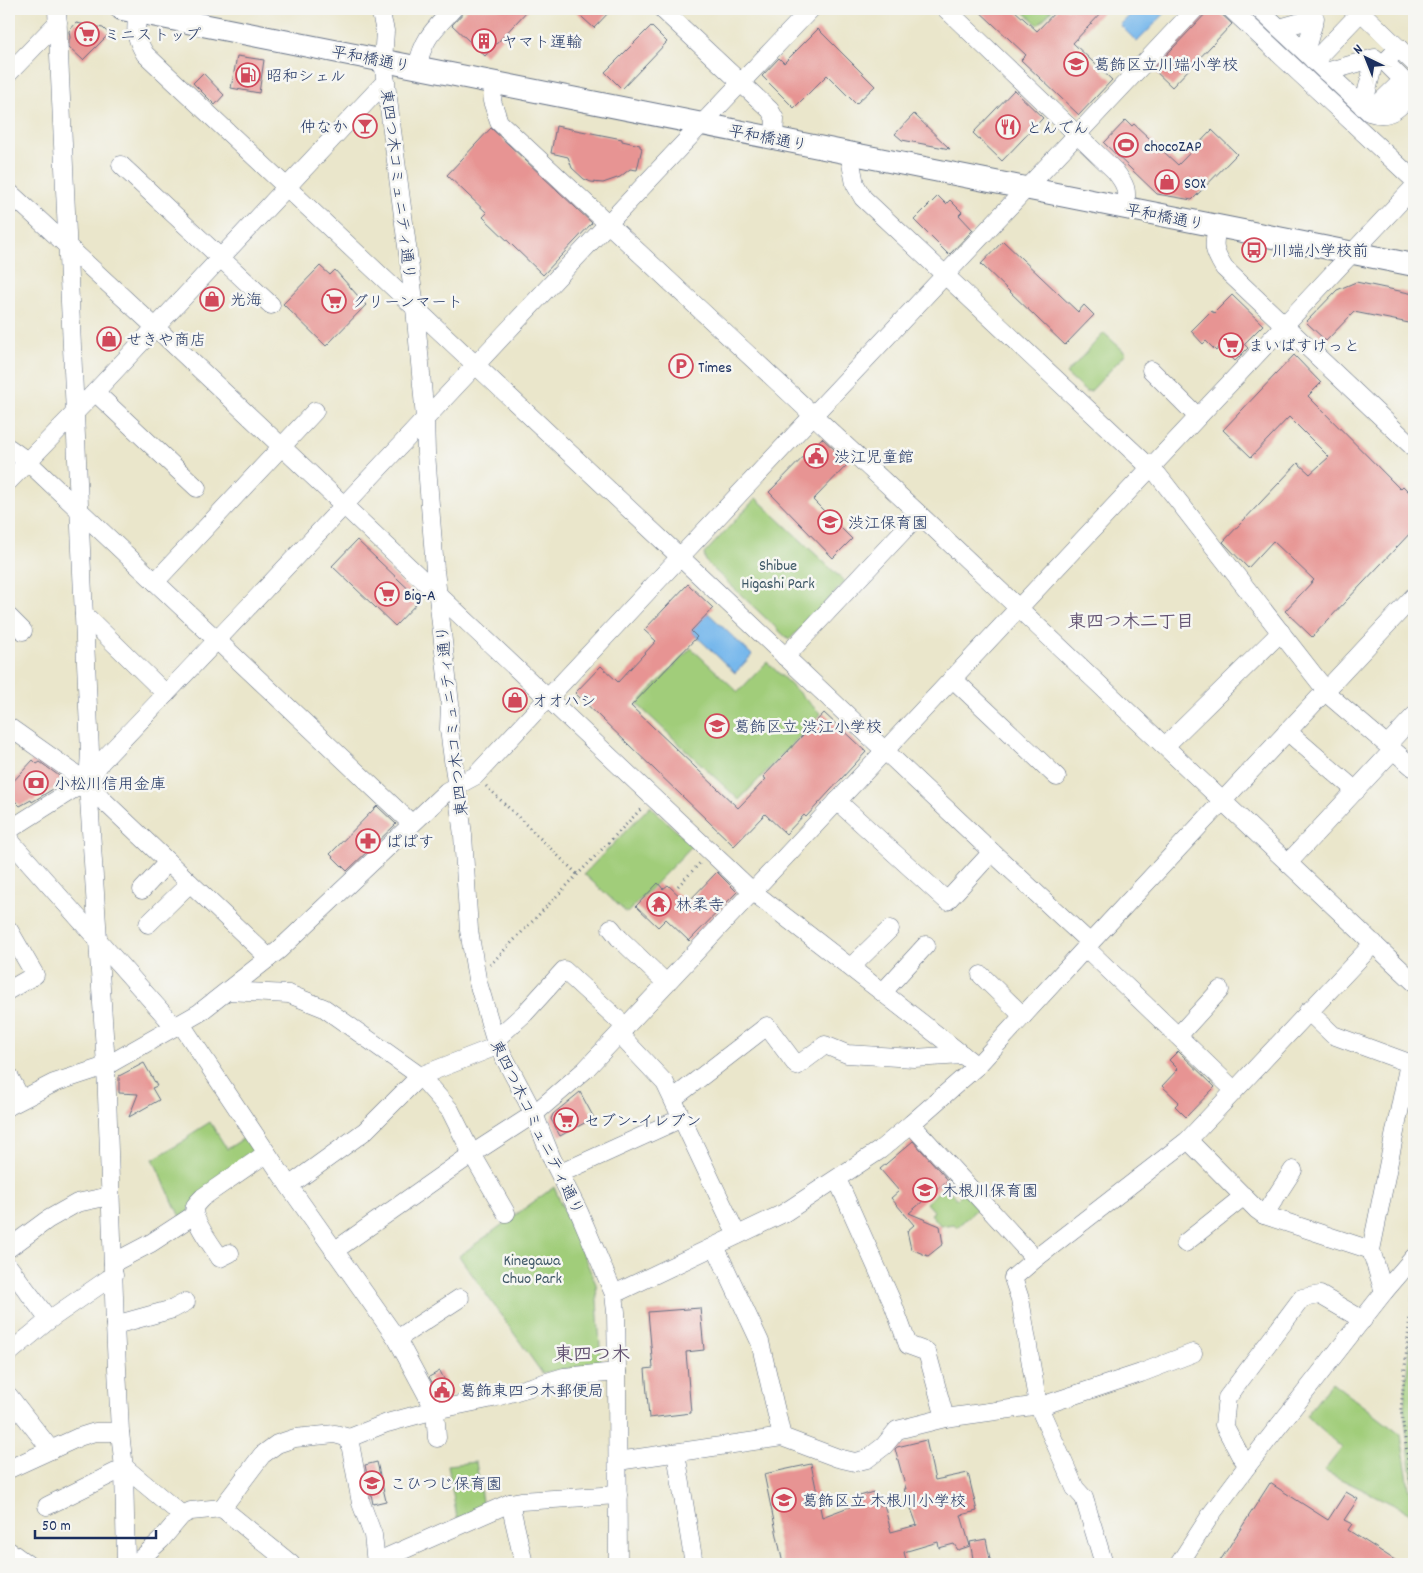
<svg xmlns="http://www.w3.org/2000/svg" width="1423" height="1573" viewBox="0 0 1423 1573" font-family="Dekko,'Klee One',sans-serif">
	<rect width="100%" height="100%" fill="#f6f6f2"/>
	<filter id="ink" filterUnits="userSpaceOnUse"><feTurbulence type="fractalNoise" baseFrequency=".02" numOctaves="2"/><feDisplacementMap in="SourceGraphic" scale="10" xChannelSelector="R" yChannelSelector="G"/><feConvolveMatrix kernelMatrix="1 2 1 2 8 2 1 2 1" color-interpolation-filters="sRGB"/></filter>
	<filter id="wash" filterUnits="userSpaceOnUse"><feTurbulence type="fractalNoise" baseFrequency=".0096" numOctaves="4" result="noise"/><feDisplacementMap in="SourceGraphic" scale="20" xChannelSelector="R" yChannelSelector="G"/><feGaussianBlur stdDeviation="1.12" result="paint"/><feColorMatrix in="noise" values="0 0 0 0 0 0 0 0 0 0 0 0 0 0 0 0 0 1.4 0 .05"/><feComposite in="paint" operator="in"/></filter>
	<g filter="url(#wash)">
		<rect width="100%" height="100%" fill="#eae6cb"/>
		<g fill="#a1cd7a" stroke="#5e7e6c">
			<path d="M1021 9H1053L1038 25Z"/>
			<path d="M1104 333 1126 353 1091 391 1086 392 1066 374Z"/>
			<path d="M756 498 845 582 789 640 706 562 704 554Z"/>
			<path d="M691 648 738 692 767 662 821 714 739 800 637 704Z"/>
			<path d="M650 806 692 846 627 913 584 874Z"/>
			<path d="M210 1122 227 1149 249 1135 260 1152 188 1212 180 1217 153 1159 188 1139V1136Z"/>
			<path d="M945 1186 957 1199 964 1193 977 1209 957 1227 954 1224 941 1226 931 1214 934 1212 926 1203Z"/>
			<path d="M554 1187 596 1284 601 1363 542 1373 459 1256Z"/>
			<path d="M1414 1287V1495L1404 1409Z"/>
			<path d="M1332 1382 1401 1435 1413 1514 1324 1471 1342 1448 1306 1416Z"/>
			<path d="M476 1462 483 1508 457 1519 448 1465Z"/>
		</g>
		<g fill="#77b8ec" stroke="#4974a5">
			<path d="M1136 9H1169L1137 42 1120 25Z"/>
			<path d="M708 613 752 655 735 673 691 631Z"/>
		</g>
		<g id="blocks">
			<g fill="#e79493">
				<path d="M467 9H529L485 56 452 25Z"/>
				<path d="M573 9H612L594 28Z"/>
				<path d="M977 9H1013L1037 31 1058 9H1105L1073 43 1112 80 1079 115 1021 60 1026 55Z"/>
				<path d="M1210 9H1216L1232 24 1172 87 1153 69Z"/>
				<path d="M76 23 103 28 109 34 83 60 69 47V40L70 38 69 31Z"/>
				<path d="M651 26 667 42 622 89 605 72Z"/>
				<path d="M818 29 875 86 856 104 827 75 794 108 762 76 779 58 784 63Z"/>
				<path d="M237 56 264 60 259 93 231 88Z"/>
				<path d="M203 73 224 95 215 105 193 83Z"/>
				<path d="M1014 90 1043 118 1002 161 973 133Z"/>
				<path d="M914 114 950 149 902 140 895 134Z"/>
				<path d="M1126 120 1132 126 1134 124 1178 165 1212 130 1237 154 1192 200 1157 194 1104 143Z"/>
				<path d="M556 126 622 139V141L640 145V147L642 148 637 170 630 169 620 177 603 183 591 182 584 179 572 168 568 157 551 153Z"/>
				<path d="M491 128 592 223 543 275 483 217 487 213 447 175Z"/>
				<path d="M938 196 946 204 950 200 962 212 959 215 973 230 949 255 914 220Z"/>
				<path d="M1003 241 1078 312 1084 305 1094 315 1065 345 981 264Z"/>
				<path d="M320 266 330 275 335 270 366 305 326 346 283 304Z"/>
				<path d="M1356 282 1414 294V324L1354 312 1326 341 1306 322 1337 290Z"/>
				<path d="M1232 295 1263 325 1244 344 1248 348 1235 361 1220 346 1216 351 1206 341 1203 344 1191 331 1211 311 1214 313Z"/>
				<path d="M1294 355 1321 383 1308 396 1400 489 1403 486 1414 497V529L1312 637 1285 611 1314 580 1273 541 1248 568 1223 542 1298 463 1310 474 1329 457 1289 417 1251 457 1223 430Z"/>
				<path d="M822 438 849 463 813 500 852 539 833 558 769 492Z"/>
				<path d="M357 540 420 600 395 626 332 566Z"/>
				<path d="M688 584 713 608 691 631 697 637 631 706 738 808 766 779 763 777 824 713 866 752 806 817 804 815 786 834 765 814 734 846 575 693 601 666 618 682 656 641 644 630Z"/>
				<path d="M33 760 37 764 40 762 62 778 61 784 32 802 31 800 20 806 9 795V786Z"/>
				<path d="M377 806 396 824 347 871 330 854Z"/>
				<path d="M717 872 737 892 689 941 666 919 658 927 636 906 658 883 663 889 668 885 687 903Z"/>
				<path d="M1178 1051 1215 1087 1186 1117 1175 1106 1179 1102 1162 1086 1178 1069 1169 1060Z"/>
				<path d="M144 1063 157 1086 152 1088 159 1100 129 1117 138 1094 119 1093V1076Z"/>
				<path d="M580 1092 594 1118 560 1136 551 1119 553 1114Z"/>
				<path d="M913 1141 948 1180 909 1213 940 1226 943 1244 928 1256 911 1249 907 1231 914 1225 891 1198 899 1191 880 1169Z"/>
				<path d="M700 1308 704 1350 686 1352 691 1413 649 1418 645 1369 653 1368 648 1312Z"/>
				<path d="M440 1371 452 1395 441 1398 429 1377Z"/>
				<path d="M926 1440 935 1480 968 1473 977 1511 961 1515 970 1546 958 1550 954 1544 939 1548 938 1542 904 1552 907 1564H783L764 1474 811 1464 822 1517 854 1505 853 1498 873 1492 877 1506 884 1504 891 1532 917 1525 904 1489H906L895 1449 897 1447Z"/>
				<path d="M377 1462 386 1501 373 1504 365 1465Z"/>
				<path d="M1270 1483 1328 1520 1346 1492 1358 1499 1344 1520 1352 1524 1348 1530 1401 1564H1218Z"/>
				<path d="M986 1539 991 1564H974L970 1542Z"/>
			</g>
		</g>
	</g>
	<g filter="url(#ink)">
		<use href="#blocks" fill-opacity="0" stroke="#636f84" stroke-width="1"/>
		<g fill="none" stroke-linecap="round" stroke-linejoin="round">
			<g stroke="#636f84" stroke-width="19">
				<g id="minor">
					<path d="M57 9 90 752 88 783 106 1066 115 1325 120 1432 124 1468 126 1564"/>
					<path d="M383 9 382 18 385 31 383 61 415 308 425 418 426 453 435 570 450 704 449 729 463 835 469 930 477 979 495 1040 534 1114 552 1159 579 1212 614 1294 616 1312 617 1372 618 1564"/>
					<path d="M662 9 770 110 775 119 774 138"/>
					<path d="M946 9 1115 171C1126 185 1128 190 1125 208"/>
					<path d="M1231 9 1414 180"/>
					<path d="M1259 9 1369 112C1392 120 1400 106 1414 91"/>
					<path d="M1358 9 1414 63"/>
					<path d="M138 12C135 31 135 37 145 54L680 557 1195 9"/>
					<path d="M1280 28 1315 18 1305 52"/>
					<path d="M1314 61 1361 12"/>
					<path d="M417 67C424 37 433 31 453 9"/>
					<path d="M1326 72 1375 58 1363 107"/>
					<path d="M9 73 58 22"/>
					<path d="M494 83 492 101 499 122 919 514 1414 982"/>
					<path d="M1370 112 1403 80 1385 62 1399 48"/>
					<path d="M849 153 855 184 863 198 1158 475 1331 697 1414 768"/>
					<path d="M121 165 271 305"/>
					<path d="M9 192 155 327 752 891 977 1066"/>
					<path d="M1217 226C1213 247 1213 250 1224 268L1414 448"/>
					<path d="M1151 370 1198 417"/>
					<path d="M95 392 197 488"/>
					<path d="M9 448 27 461 412 824"/>
					<path d="M9 481 95 392 386 81"/>
					<path d="M155 582 315 411"/>
					<path d="M84 614 166 694"/>
					<path d="M9 617 23 631"/>
					<path d="M785 657 919 514"/>
					<path d="M952 678 1057 777"/>
					<path d="M9 727 88 783 104 801 269 958"/>
					<path d="M1287 731 1356 791"/>
					<path d="M1387 745 1414 716"/>
					<path d="M1165 746 1281 632"/>
					<path d="M837 801 947 901 992 852"/>
					<path d="M9 830 72 790 88 783 101 762C340 513 573 258 811 9"/>
					<path d="M9 835 12 843 175 1027"/>
					<path d="M1288 863 1393 750"/>
					<path d="M142 890 168 862"/>
					<path d="M148 924 190 883"/>
					<path d="M611 928 619 938 666 983"/>
					<path d="M9 930 35 975 9 990"/>
					<path d="M1086 948 1234 1090"/>
					<path d="M851 967 890 929"/>
					<path d="M981 975 1023 1016"/>
					<path d="M228 991 289 994 324 1008 420 1076 450 1110 472 1154 506 1213"/>
					<path d="M883 992 926 945"/>
					<path d="M1308 1011 1333 1035 1409 1063 1371 1250 1384 1292"/>
					<path d="M181 1024 289 1186 397 1339 435 1410 437 1438"/>
					<path d="M619 1034 665 1083 737 1235"/>
					<path d="M1178 1036 1220 990"/>
					<path d="M495 1040 525 1013 564 970 626 1027"/>
					<path d="M9 1076 21 1099"/>
					<path d="M674 1098 767 1026 797 1066 825 1045 847 1054 914 1058 963 1055"/>
					<path d="M9 1106 54 1083 106 1066 199 1013 279 950 447 791 475 776 680 557 992 852 1090 943"/>
					<path d="M911 1124 977 1066 1090 943 1414 596"/>
					<path d="M1188 1140 1257 1210 1264 1215 1371 1250"/>
					<path d="M561 1173 682 1118"/>
					<path d="M837 1179 893 1304 908 1345 927 1352 945 1418"/>
					<path d="M289 1186 365 1131 420 1076 497 1046"/>
					<path d="M1264 1215 1293 1170"/>
					<path d="M1185 1243 1244 1196"/>
					<path d="M715 1246 760 1342 782 1437"/>
					<path d="M9 1248 47 1220 77 1203 110 1196"/>
					<path d="M334 1251 472 1154 534 1114 585 1070 1414 187"/>
					<path d="M230 1253 220 1258C214 1248 190 1218 195 1206 197 1203 201 1199 203 1197L267 1153"/>
					<path d="M1035 1259 1188 1140 1374 943"/>
					<path d="M113 1263 151 1243 194 1215"/>
					<path d="M9 1267 49 1320"/>
					<path d="M614 1294 784 1213 880 1150 911 1124 1035 1259 1013 1278 1020 1299 1038 1405 1075 1488 1084 1498 1104 1564"/>
					<path d="M115 1325 173 1309 186 1302"/>
					<path d="M397 1339 460 1298"/>
					<path d="M9 1353 49 1320 114 1275"/>
					<path d="M9 1396 51 1450"/>
					<path d="M349 1438 361 1503 373 1535 376 1564"/>
					<path d="M676 1453 694 1564"/>
					<path d="M618 1461 782 1437 838 1458 855 1462 867 1459 884 1446 897 1430 945 1418 1047 1404 1141 1373 1193 1353"/>
					<path d="M1248 1465 1240 1455 1224 1425 1227 1398 1302 1298 1320 1295 1363 1320"/>
					<path d="M123 1466 182 1515 161 1540 135 1564"/>
					<path d="M9 1469 79 1437 95 1432H120"/>
					<path d="M510 1503 524 1564"/>
					<path d="M47 1506 124 1468"/>
					<path d="M222 1508 291 1564"/>
					<path d="M182 1515 191 1511 222 1508 262 1455 277 1444 295 1438 335 1434 349 1438 387 1423 435 1410 493 1398 564 1377 617 1372"/>
					<path d="M9 1551 27 1564"/>
					<path d="M376 1562 510 1503 521 1501 618 1495"/>
					<path d="M1179 1564 1212 1513 1248 1465 1384 1292 1414 1257"/>
				</g>
			</g>
			<g stroke="#636f84" stroke-width="24">
				<path id="major" d="M122 9 1414 265"/>
			</g>
			<g stroke="#636f84" stroke-width="3" stroke-dasharray="1 4" stroke-linecap="butt">
				<path d="M486 786 577 874"/>
				<path d="M678 886 700 863"/>
				<path d="M490 965 642 808"/>
				<path d="M1412 1048 1414 1040"/>
				<path d="M1413 1284 1401 1409 1414 1505"/>
			</g>
			<use href="#minor" stroke="#fff" stroke-width="18"/>
			<use href="#major" stroke="#fff" stroke-width="22"/>
		</g>
	</g>
	<defs>
		<g id="supermarket-ring" transform="scale(1.25)"><circle r="9.5" fill="#f6f6f2" stroke="#d1495b" stroke-width="1.5"/><path d="M-6-5.5h2.5l.6 2H6L4.5 2H-2.5L-4.4-4H-6ZM-1.5 3.2a1.3 1.3 0 1 0 .1 0ZM3 3.2a1.3 1.3 0 1 0 .1 0Z" fill="#d1495b"/></g>
		<g id="building-ring" transform="scale(1.25)"><circle r="9.5" fill="#f6f6f2" stroke="#d1495b" stroke-width="1.5"/><path d="M-4-6H4V6H1V3H-1V6H-4ZM-2.5-4.3h1.7v1.8h-1.7ZM.8-4.3h1.7v1.8H.8ZM-2.5-1h1.7V.8h-1.7ZM.8-1h1.7V.8H.8Z" fill="#d1495b"/></g>
		<g id="school-ring" transform="scale(1.25)"><circle r="9.5" fill="#f6f6f2" stroke="#d1495b" stroke-width="1.5"/><path d="M0-5L7-2L0 1L-7-2ZM-4 1L0 2.5L4 1V4Q0 6-4 4Z" fill="#d1495b"/></g>
		<g id="fuel-ring" transform="scale(1.25)"><circle r="9.5" fill="#f6f6f2" stroke="#d1495b" stroke-width="1.5"/><path d="M-5.5-6h7V0h2V4h1.3V-2.5L3-4.5l.8-.8L6-3V5H2.5V1h-1V6h-7ZM-4.2-4.7v3.2H.2V-4.7Z" fill="#d1495b"/></g>
		<g id="bar-ring" transform="scale(1.25)"><circle r="9.5" fill="#f6f6f2" stroke="#d1495b" stroke-width="1.5"/><path d="M-6-5H6L.8 .8V4.5H3.5V6h-7V4.5H-.8V.8Z" fill="#d1495b"/></g>
		<g id="restaurant-ring" transform="scale(1.25)"><circle r="9.5" fill="#f6f6f2" stroke="#d1495b" stroke-width="1.5"/><path d="M-5-6h1v4h1v-4h1v4h1v-4h1v5L-1.5 .5V6h-2V.5L-5-1ZM5-6V6H3V1.5H1.5Q1.5-4 5-6Z" fill="#d1495b"/></g>
		<g id="stadium-ring" transform="scale(1.25)"><circle r="9.5" fill="#f6f6f2" stroke="#d1495b" stroke-width="1.5"/><path d="M0-5a6.5 5 0 1 0 0 10a6.5 5 0 1 0 0-10ZM-3.5-1.8h7v3.6h-7Z" fill="#d1495b"/></g>
		<g id="shop-ring" transform="scale(1.25)"><circle r="9.5" fill="#f6f6f2" stroke="#d1495b" stroke-width="1.5"/><path d="M-5-2.5h2.3a2.7 3.5 0 0 1 5.4 0H5L5.5 6h-11ZM-1.5-2.5h3a1.5 2.3 0 0 0-3 0Z" fill="#d1495b"/></g>
		<g id="bus-ring" transform="scale(1.25)"><circle r="9.5" fill="#f6f6f2" stroke="#d1495b" stroke-width="1.5"/><path d="M-5-6H5V4H4V6H2V4H-2V6H-4V4H-5ZM-3.5-4V0h7V-4ZM-3.5 1.2v1.5H-2V1.2ZM2 1.2v1.5H3.5V1.2Z" fill="#d1495b"/></g>
		<g id="parking-ring" transform="scale(1.25)"><circle r="9.5" fill="#f6f6f2" stroke="#d1495b" stroke-width="1.5"/><path d="M-3.5-5.5H1a3.5 3.5 0 0 1 0 7H-1V5.5H-3.5ZM-1-3.4V-.6H.8a1.4 1.4 0 0 0 0-2.8Z" fill="#d1495b"/></g>
		<g id="civic-ring" transform="scale(1.25)"><circle r="9.5" fill="#f6f6f2" stroke="#d1495b" stroke-width="1.5"/><path d="M-.6-6.5H3V-4.5H.6V-3L4-1V1h2V6H-6V1h2V-1L-.6-3ZM-1.2 2.5V6h2.4V2.5Z" fill="#d1495b"/></g>
		<g id="bank-ring" transform="scale(1.25)"><circle r="9.5" fill="#f6f6f2" stroke="#d1495b" stroke-width="1.5"/><path d="M-6-4H6V4H-6ZM0-2.3a2.3 2.3 0 1 0 0 4.6a2.3 2.3 0 1 0 0-4.6Z" fill="#d1495b"/></g>
		<g id="pharmacy-ring" transform="scale(1.25)"><circle r="9.5" fill="#f6f6f2" stroke="#d1495b" stroke-width="1.5"/><path d="M-2-6h4v4h4v4h-4v4h-4v-4h-4v-4h4Z" fill="#d1495b"/></g>
		<g id="temple-ring" transform="scale(1.25)"><circle r="9.5" fill="#f6f6f2" stroke="#d1495b" stroke-width="1.5"/><path d="M0-6L5-2H3V0L6.5 2.5H4V6H1.5V3h-3V6H-4V2.5H-6.5L-3 0V-2H-5Z" fill="#d1495b"/></g>
	</defs>
	<g fill-rule="evenodd">
		<use href="#supermarket-ring" x="87" y="34"/>
		<use href="#building-ring" x="484" y="41"/>
		<use href="#school-ring" x="1076" y="64"/>
		<use href="#fuel-ring" x="248" y="75"/>
		<use href="#bar-ring" x="365" y="126"/>
		<use href="#restaurant-ring" x="1008" y="127"/>
		<use href="#stadium-ring" x="1126" y="145"/>
		<use href="#shop-ring" x="1167" y="182"/>
		<use href="#bus-ring" x="1254" y="250"/>
		<use href="#shop-ring" x="212" y="299"/>
		<use href="#supermarket-ring" x="334" y="301"/>
		<use href="#shop-ring" x="109" y="339"/>
		<use href="#supermarket-ring" x="1231" y="345"/>
		<use href="#parking-ring" x="681" y="366"/>
		<use href="#civic-ring" x="816" y="456"/>
		<use href="#school-ring" x="830" y="522"/>
		<use href="#supermarket-ring" x="387" y="594"/>
		<use href="#shop-ring" x="515" y="700"/>
		<use href="#school-ring" x="717" y="726"/>
		<use href="#bank-ring" x="36" y="783"/>
		<use href="#pharmacy-ring" x="368" y="841"/>
		<use href="#temple-ring" x="659" y="904"/>
		<use href="#supermarket-ring" x="566" y="1120"/>
		<use href="#school-ring" x="925" y="1190"/>
		<use href="#civic-ring" x="442" y="1390"/>
		<use href="#school-ring" x="372" y="1483"/>
		<use href="#school-ring" x="784" y="1500"/>
	</g>
	<g text-anchor="middle" stroke-width="5" stroke-linejoin="round" paint-order="stroke">
		<g font-size="16" fill="#1b2f5e" stroke="#f6f6f2" text-anchor="start">
			<text x="104" y="40">ミニストップ</text>
			<text x="502" y="47">ヤマト運輸</text>
			<text x="1094" y="70">葛飾区立川端小学校</text>
			<text x="266" y="81">昭和シェル</text>
			<text x="348" y="132" text-anchor="end">仲なか</text>
			<text x="1026" y="133">とんでん</text>
			<text x="1144" y="151">chocoZAP</text>
			<text x="1184" y="188">SOX</text>
			<text x="1272" y="256">川端小学校前</text>
			<text x="230" y="305">光海</text>
			<text x="352" y="307">グリーンマート</text>
			<text x="126" y="345">せきや商店</text>
			<text x="1248" y="351">まいばすけっと</text>
			<text x="698" y="372">Times</text>
			<text x="834" y="462">渋江児童館</text>
			<text x="848" y="528">渋江保育園</text>
			<text x="404" y="600">Big-A</text>
			<text x="532" y="706">オオハシ</text>
			<text x="734" y="732">葛飾区立 渋江小学校</text>
			<text x="54" y="789">小松川信用金庫</text>
			<text x="386" y="847">ぱぱす</text>
			<text x="676" y="910">林柔寺</text>
			<text x="584" y="1126">セブン-イレブン</text>
			<text x="942" y="1196">木根川保育園</text>
			<text x="460" y="1396">葛飾東四つ木郵便局</text>
			<text x="390" y="1489">こひつじ保育園</text>
			<text x="802" y="1506">葛飾区立 木根川小学校</text>
		</g>
		<g font-size="16" fill="#1b2f5e" stroke="#f6f6f2">
			<text transform="translate(371 58) rotate(11)" y="6">平和橋通り</text>
			<text transform="translate(768 137) rotate(11)" y="6">平和橋通り</text>
			<text transform="translate(399 184) rotate(83)" y="6">東四つ木コミュニティ通り</text>
			<text transform="translate(1165 216) rotate(11)" y="6">平和橋通り</text>
			<text transform="translate(451 721) rotate(-96)" y="6">東四つ木コミュニティ通り</text>
			<text transform="translate(538 1127) rotate(64)" y="6">東四つ木コミュニティ通り</text>
		</g>
		<g font-size="16" fill="#3c5665" stroke="#f6f6f2">
			<text x="778" y="570">Shibue<tspan x="778" dy="18">Higashi Park</tspan></text>
			<text x="532" y="1265">Kinegawa<tspan x="532" dy="18">Chuo Park</tspan></text>
		</g>
		<g font-size="18" font-weight="bold" fill="#625271" stroke="#f6f6f2">
			<text x="1131" y="627">東四つ木二丁目</text>
		</g>
		<g font-size="19" font-weight="bold" fill="#625271" stroke="#f6f6f2">
			<text x="592" y="1360">東四つ木</text>
		</g>
	</g>
	<rect width="1423" height="1573" fill="none" stroke="#f6f6f2" stroke-width="30"/>
	<g transform="translate(1366 58) rotate(317)" stroke="#f6f6f2" stroke-width="4" paint-order="stroke">
	<path d="M0-4L9 19L0 12L-9 19Z" fill="#1b2f5e"/>
	<text y="-8" font-size="14" font-weight="bold" text-anchor="middle" fill="#1b2f5e">N</text>
	</g>
	<path d="M35 1530v8h121v-8" fill="none" stroke="#1b2f5e" stroke-width="2.5"/>
	<text x="42" y="1530" font-size="15" fill="#1b2f5e" stroke="#f6f6f2" stroke-width="4" paint-order="stroke">50 m</text>
</svg>
